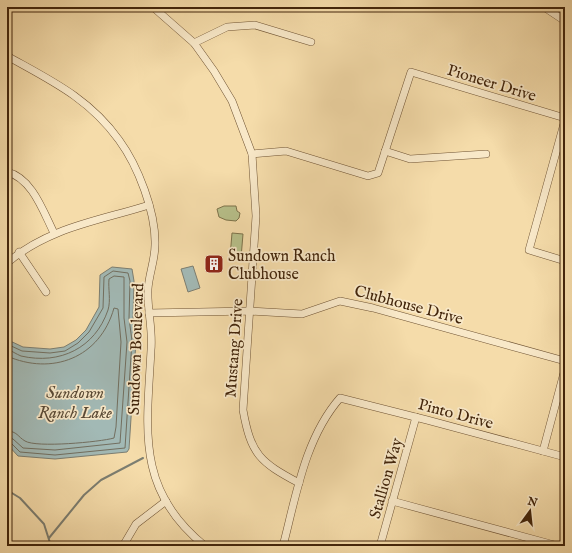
<svg xmlns="http://www.w3.org/2000/svg" width="572" height="553" viewBox="0 0 572 553" font-family="'IM FELL English',serif">
	<rect width="100%" height="100%" fill="#f5dcaa"/>
	<filter id="stains"><feTurbulence type="fractalNoise" baseFrequency=".005" numOctaves="4"/><feColorMatrix values="0 0 0 0 .2 0 0 0 0 .09 0 0 0 0 .02 0 0 0 .5 -.17"/></filter>
	<radialGradient id="worn" r=".72"><stop offset=".6" stop-color="#630" stop-opacity="0"/><stop offset="1" stop-color="#630" stop-opacity=".3"/></radialGradient>
	<g fill="#b8c18b" stroke="#7d734b">
		<path d="M224 206H236L237 211 240 213 239 218 236 221 226 220 219 217 217 209Z"/>
		<path d="M232 233 243 234 241 258 230 257Z"/>
	</g>
	<g fill="#a2b9b5" stroke="#7c7e71">
		<path d="M193 266 200 288 188 292 181 269Z"/>
		<path d="M112 267 132 269 134 281 133 318 136 341 129 449 127 452 55 459 18 456 7 444V342L8 340 23 347 50 349 64 347 76 340 86 330 99 307 100 275Z"/>
	</g>
	<g fill="none" stroke-linecap="round" stroke-linejoin="round">
		<g stroke="#726f60" stroke-width="1">
			<path d="M7 344 22 351 50 353 65 351 78 343 89 332 103 308 104 277 113 271 128 273 130 281 129 318 132 341 125 448 55 455 20 452 11 443 7 442"/>
			<path d="M7 349C12 351 16 354 21 356 60 365 95 348 108 310 111 300 108 289 109 279L114 276 124 277V318L127 342 120 443 55 450 23 448 13 439 7 437"/>
			<path d="M7 356C52 376 100 358 114 308L118 309 121 342 116 427 114 438C100 442 36 448 25 441 18 437 17 431 7 431"/>
		</g>
		<g stroke="#7c7e71" stroke-width="2">
			<path d="M7 490 20 498 44 524 51 546"/>
			<path d="M49 538 84 495 101 480 143 458"/>
		</g>
		<g stroke="#6f5333" stroke-width="8">
			<g id="street">
				<path d="M153 7 194 43 214 71 232 101 252 154 256 216 243 410C251 455 260 462 299 483"/>
				<path d="M544 7 565 21"/>
				<path d="M555 7 565 11"/>
				<path d="M194 43 227 27 255 25 311 42"/>
				<path d="M7 56C50 80 89 98 119 140 138 166 156 212 155 245 155 260 149 274 148 289 147 310 153 329 151 350 147 428 135 490 205 546"/>
				<path d="M565 120 529 250 565 261"/>
				<path d="M385 151 410 159 486 154"/>
				<path d="M252 154 286 151 368 176 378 173 411 72 565 118"/>
				<path d="M7 172C32 178 43 211 54 233"/>
				<path d="M19 252 46 292"/>
				<path d="M7 263C49 227 99 221 149 205"/>
				<path d="M149 313 249 311 302 314 340 301 373 308 565 361"/>
				<path d="M543 451 565 369"/>
				<path d="M392 501 558 546"/>
				<path d="M123 546 136 524 166 501"/>
				<path d="M283 546C296 496 305 438 340 398L427 420 565 457"/>
				<path d="M380 546 416 417"/>
			</g>
		</g>
		<use href="#street" stroke="#f8e8c8" stroke-width="7"/>
	</g>
	<defs>
		<g id="building-square" transform="scale(1)"><rect x="-9" y="-9" width="18" height="18" rx="4" fill="#8f2418" stroke="#f8e8c8"/><path d="M-4-6H4V6H1V3H-1V6H-4ZM-2.5-4.3h1.7v1.8h-1.7ZM.8-4.3h1.7v1.8H.8ZM-2.5-1h1.7V.8h-1.7ZM.8-1h1.7V.8H.8Z" fill="#fff"/></g>
	</defs>
	<g fill-rule="evenodd">
		<use href="#building-square" x="214" y="264"/>
	</g>
	<g text-anchor="middle" stroke-width="3.5" stroke-linejoin="round" paint-order="stroke">
		<g font-size="16" fill="#42250b" stroke="#f8e8c8">
			<text transform="translate(492 82) rotate(17)" y="6">Pioneer Drive</text>
			<text transform="translate(409 304) rotate(15)" y="6">Clubhouse Drive</text>
			<text transform="translate(233 348) rotate(-86)" y="6">Mustang Drive</text>
			<text transform="translate(135 349) rotate(-88)" y="6">Sundown Boulevard</text>
			<text transform="translate(456 413) rotate(15)" y="6">Pinto Drive</text>
			<text transform="translate(385 478) rotate(-74)" y="6">Stallion Way</text>
		</g>
		<g font-size="16" fill="#42250b" stroke="#f8e8c8" text-anchor="start">
			<text x="228" y="261">Sundown Ranch<tspan x="228" dy="18">Clubhouse</tspan></text>
		</g>
		<g font-size="17" font-style="italic" fill="#5a4a36" stroke="#f8e8c8">
			<text x="75" y="398">Sundown<tspan x="75" dy="20">Ranch Lake</tspan></text>
		</g>
	</g>
	<rect width="572" height="553" fill="none" stroke="#f5dcaa" stroke-width="24"/>
	<rect x="8" y="8" width="556" height="537" fill="none" stroke="#42250b" stroke-width="2"/>
	<rect x="12" y="12" width="548" height="529" fill="none" stroke="#42250b"/>
	<g transform="translate(530 511) rotate(15)" stroke="#f8e8c8" stroke-width="3" paint-order="stroke">
	<path d="M0-3L7 15L0 10L-7 15Z" fill="#42250b"/>
	<text y="-6" font-size="11" font-weight="bold" text-anchor="middle" fill="#42250b">N</text>
	</g>
	<rect width="100%" height="100%" filter="url(#stains)"/>
	<rect width="100%" height="100%" fill="url(#worn)"/>
</svg>
